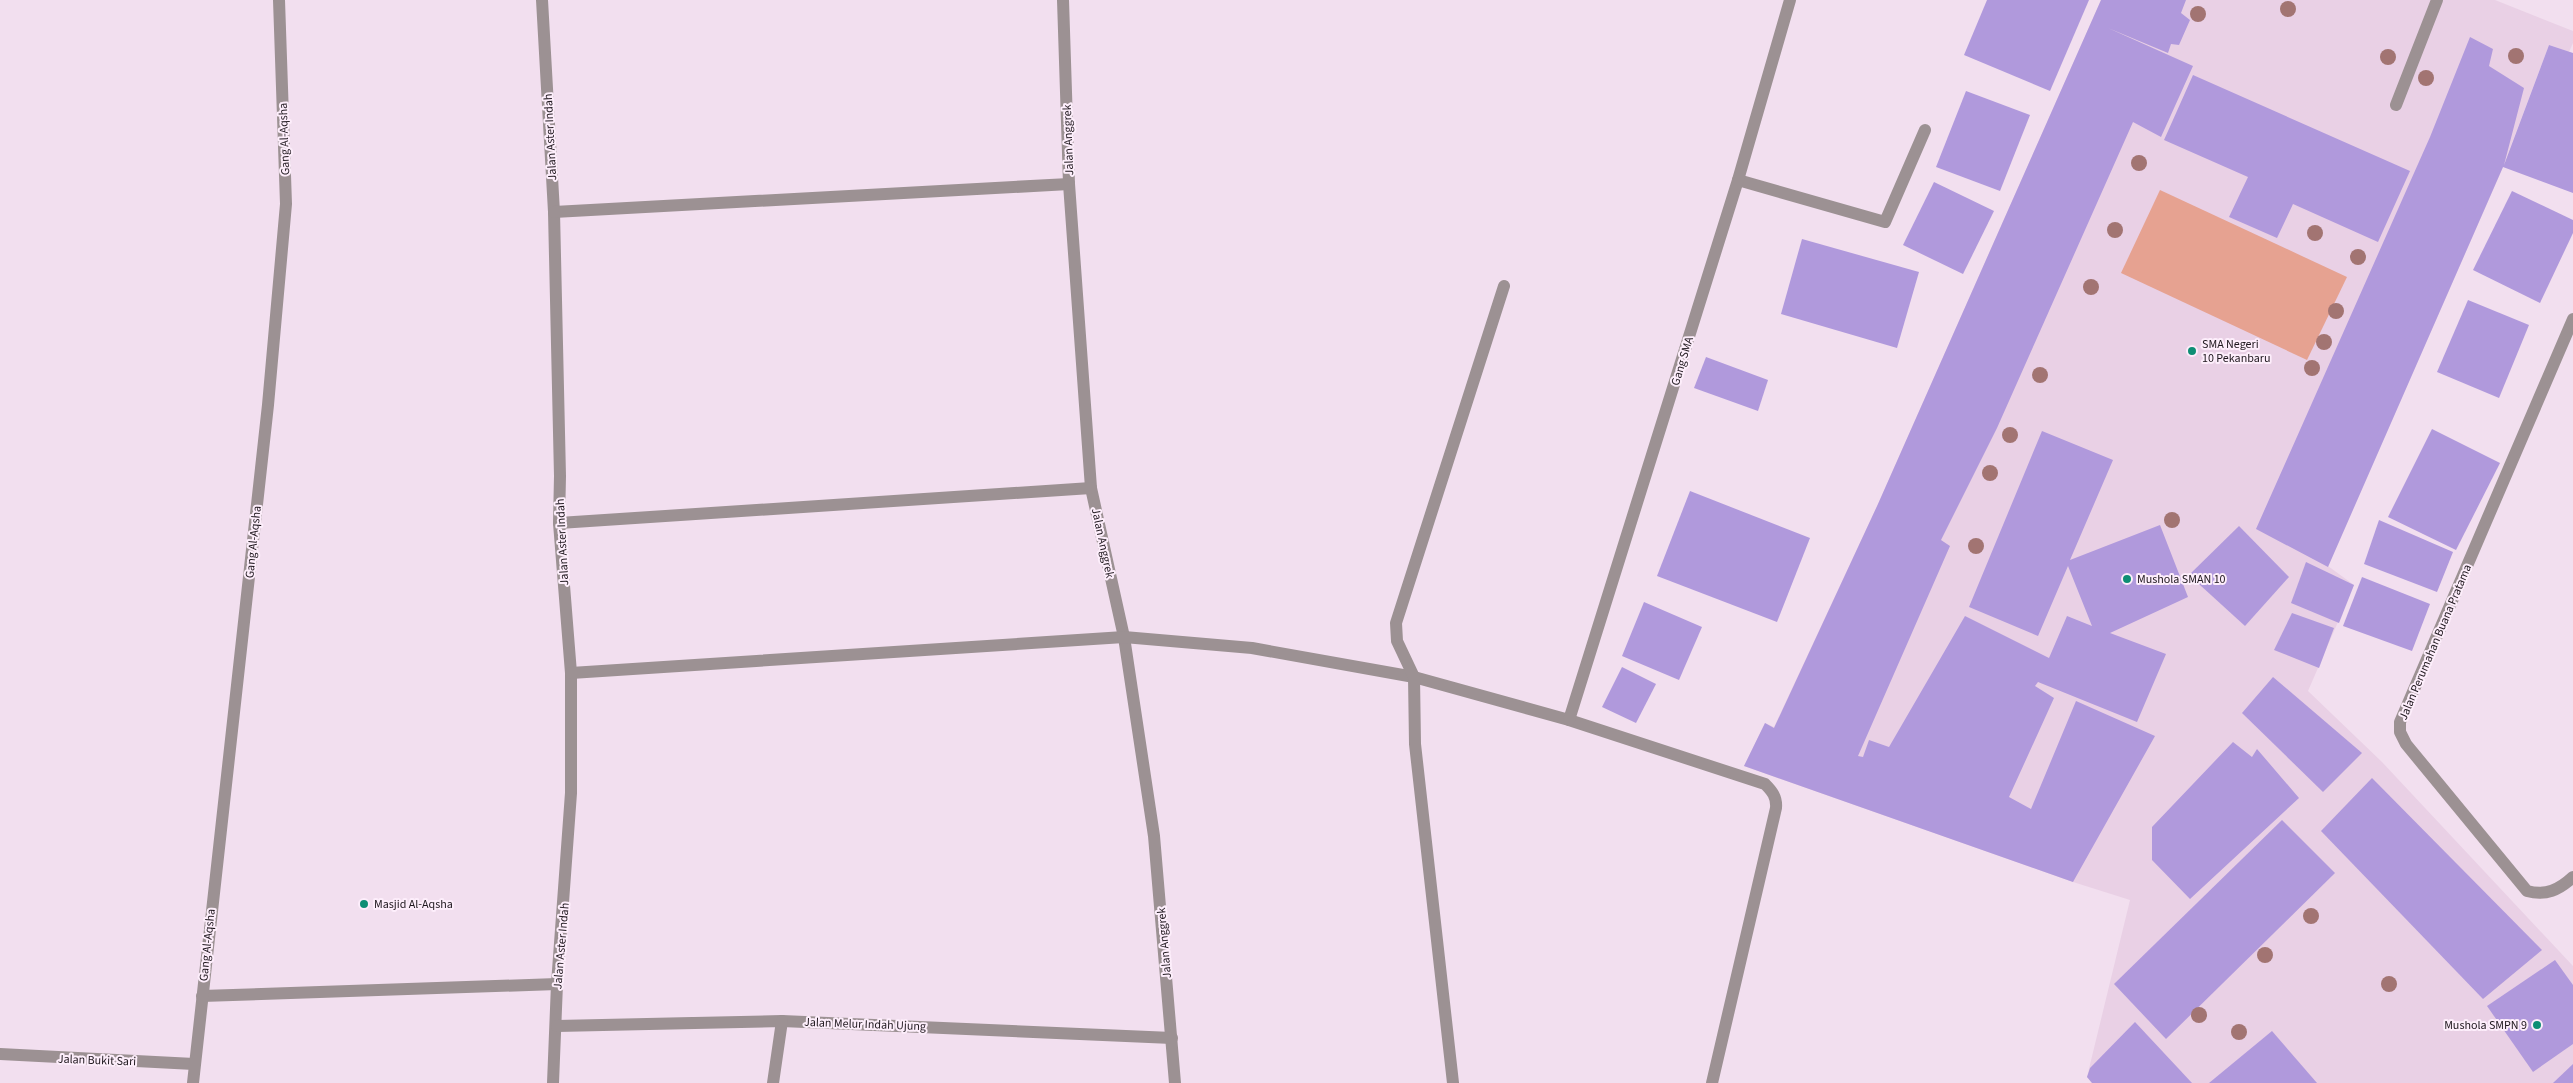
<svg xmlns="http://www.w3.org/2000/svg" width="2573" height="1083" viewBox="0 0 2573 1083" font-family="'Source Sans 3',sans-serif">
	<rect width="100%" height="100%" fill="#f2dfef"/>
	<path fill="#e9d0e5" d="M2101 0H2495L2573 31V43L2569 52 2549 45 2503 167 2328 566 2354 585 2308 691 2382 762 2573 966V1083H2092L2087 1077 2130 900 2073 882 1744 766 1765 723 1774 727 1878 504Z"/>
	<path fill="#e6a291" d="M2160 190 2347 277 2307 360 2121 273Z"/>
	<g fill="#b099dc">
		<path d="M1987 0H2089L2050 91 1964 55Z"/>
		<path d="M2101 0H2186L2181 13 2190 20 2179 45 2171 44 2168 53 2108 28 2193 66 2161 137 2133 122 1997 428 1941 540 1950 546 1858 756 1863 757 1869 740 1889 747 1965 616 2049 658 2067 616 2092 626 2068 566 2038 636 1969 607 2042 431 2113 460 2070 560 2160 525 2188 597 2110 633 2166 654 2137 722 2038 682 2035 686 2054 698 2009 797 2031 809 2076 701 2155 736 2073 882 1744 766 1765 723 1774 728 1878 504Z"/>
		<path d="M2470 37 2493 49 2489 66 2524 88 2504 165 2549 45 2573 53V193L2503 167 2328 567 2256 529 2430 137Z"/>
		<path d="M2193 75 2410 171 2378 242 2293 204 2277 238 2229 217 2248 177 2164 140Z"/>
		<path d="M1966 91 2030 115 2000 191 1936 167Z"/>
		<path d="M1934 182 1994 211 1963 274 1903 245Z"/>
		<path d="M2512 191 2573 220V233L2540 303 2473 270Z"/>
		<path d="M1802 239 1919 272 1897 348 1781 314Z"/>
		<path d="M2468 300 2529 325 2499 398 2437 372Z"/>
		<path d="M1706 357 1768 380 1758 411 1694 388Z"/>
		<path d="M2432 429 2500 463 2456 550 2388 517Z"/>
		<path d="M1690 491 1810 538 1777 622 1657 576Z"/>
		<path d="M2379 520 2453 552 2437 592 2364 564Z"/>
		<path d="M2239 526 2289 577 2245 626 2189 575Z"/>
		<path d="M2306 562 2354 585 2339 623 2291 603Z"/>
		<path d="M2362 577 2430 604 2412 651 2343 626Z"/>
		<path d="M1644 602 1702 627 1679 680 1622 656Z"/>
		<path d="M2292 613 2334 628 2319 668 2274 650Z"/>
		<path d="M1622 667 1656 684 1636 723 1602 707Z"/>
		<path d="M2273 677 2362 753 2323 792 2242 713Z"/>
		<path d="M2233 742 2252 757 2257 749 2299 798 2190 899 2152 860V827Z"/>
		<path d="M2372 778 2542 950 2483 999 2321 831Z"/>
		<path d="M2282 820 2335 873 2166 1039 2114 984Z"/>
		<path d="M2555 960 2573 985V1044L2533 1072 2487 1006Z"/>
		<path d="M2135 1022 2192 1083H2092L2087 1077 2090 1068Z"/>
		<path d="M2272 1031 2317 1083H2209Z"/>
		<path d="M2573 1064V1083H2553Z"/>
	</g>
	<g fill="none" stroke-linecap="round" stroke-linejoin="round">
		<g stroke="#9c9193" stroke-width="12">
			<path d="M542 0 554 212 560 476 559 523 571 673V793L557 984 553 1083"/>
			<path d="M1063 0 1069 184 1091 488 1124 637 1154 836 1175 1083"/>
			<path d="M2396 105 2437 0"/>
			<path d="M1738 180 1885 222 1925 130"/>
			<path d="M554 212 1069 184"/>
			<path d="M2573 319 2400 722V732L2406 744 2527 891C2546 896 2559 890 2573 877"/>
			<path d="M559 523 1091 488"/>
			<path d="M571 673 1124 637 1252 648 1414 677 1569 720 1765 784C1772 791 1777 797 1776 808L1712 1083"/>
			<path d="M1569 720 1738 180 1790 0"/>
			<path d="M202 996 557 984"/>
			<path d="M557 1026 782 1021 1172 1038"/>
			<path d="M0 1054 194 1064"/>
			<path d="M193 1083 268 405 286 204 279 0"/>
			<path d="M773 1083 782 1021"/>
			<path d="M1453 1083 1415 744 1414 677 1397 641 1396 623 1504 286"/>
		</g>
	</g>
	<g fill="#a27472">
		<circle cx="2288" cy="9" r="8"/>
		<circle cx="2198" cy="14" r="8"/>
		<circle cx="2516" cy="56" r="8"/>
		<circle cx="2388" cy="57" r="8"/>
		<circle cx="2426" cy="78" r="8"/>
		<circle cx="2139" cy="163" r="8"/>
		<circle cx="2115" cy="230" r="8"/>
		<circle cx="2315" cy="233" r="8"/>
		<circle cx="2358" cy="257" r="8"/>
		<circle cx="2091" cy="287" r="8"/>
		<circle cx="2336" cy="311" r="8"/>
		<circle cx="2324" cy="342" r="8"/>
		<circle cx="2312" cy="368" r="8"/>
		<circle cx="2040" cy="375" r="8"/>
		<circle cx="2010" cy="435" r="8"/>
		<circle cx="1990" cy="473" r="8"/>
		<circle cx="2172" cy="520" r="8"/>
		<circle cx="1976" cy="546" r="8"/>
		<circle cx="2311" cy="916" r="8"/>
		<circle cx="2265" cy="955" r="8"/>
		<circle cx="2389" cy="984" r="8"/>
		<circle cx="2199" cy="1015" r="8"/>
		<circle cx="2239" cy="1032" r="8"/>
	</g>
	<g fill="#0d8e74" stroke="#fdeefb" stroke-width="2">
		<circle cx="2192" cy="351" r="5"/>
		<circle cx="2127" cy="579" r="5"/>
		<circle cx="364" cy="904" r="5"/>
		<circle cx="2537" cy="1025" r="5"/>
	</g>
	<g text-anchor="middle" stroke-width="4" stroke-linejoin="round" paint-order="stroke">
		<g font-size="12" fill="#1e171d" stroke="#fdeefb">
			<text transform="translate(550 137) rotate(-93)" y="4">Jalan Aster Indah</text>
			<text transform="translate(284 139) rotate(-92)" y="4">Gang Al-Aqsha</text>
			<text transform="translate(1068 140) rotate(-92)" y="4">Jalan Anggrek</text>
			<text transform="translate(1682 361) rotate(-73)" y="4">Gang SMA</text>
			<text transform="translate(253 542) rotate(-84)" y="4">Gang Al-Aqsha</text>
			<text transform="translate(562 542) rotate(-93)" y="4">Jalan Aster Indah</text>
			<text transform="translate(1103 543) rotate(78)" y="4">Jalan Anggrek</text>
			<text transform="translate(2435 642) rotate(-67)" y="4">Jalan Perumahan Buana Pratama</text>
			<text transform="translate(1164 943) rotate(-95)" y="4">Jalan Anggrek</text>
			<text transform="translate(207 945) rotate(-84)" y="4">Gang Al-Aqsha</text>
			<text transform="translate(561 946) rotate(-85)" y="4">Jalan Aster Indah</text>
			<text transform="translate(865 1024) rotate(2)" y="4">Jalan Melur Indah Ujung</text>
			<text transform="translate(97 1060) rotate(2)" y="4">Jalan Bukit Sari</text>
		</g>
		<g font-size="12" fill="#1e171d" stroke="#fdeefb" text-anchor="start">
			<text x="2202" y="348">SMA Negeri<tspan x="2202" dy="14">10 Pekanbaru</tspan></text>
			<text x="2137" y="583">Mushola SMAN 10</text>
			<text x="374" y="908">Masjid Al-Aqsha</text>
			<text x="2527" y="1029" text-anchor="end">Mushola SMPN 9</text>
		</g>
	</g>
</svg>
